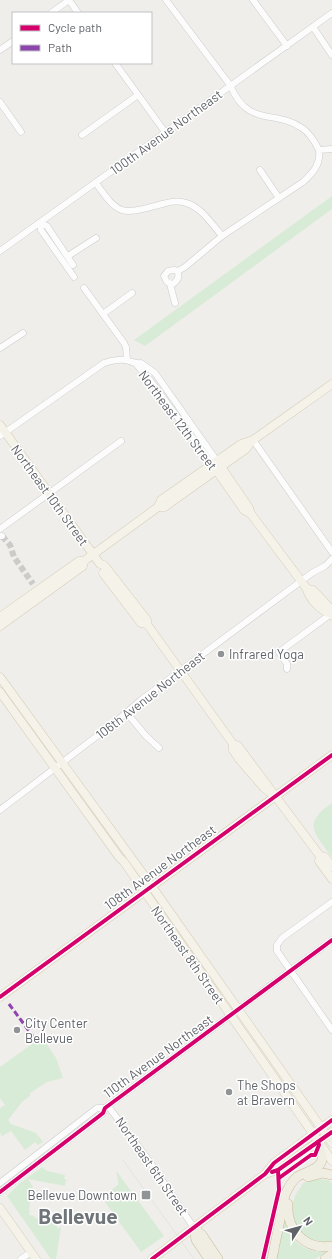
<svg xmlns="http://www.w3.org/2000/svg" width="332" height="1259" viewBox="0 0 332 1259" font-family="Barlow,sans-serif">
	<rect width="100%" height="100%" fill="#efeeea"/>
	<g fill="#d8ebd6">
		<path d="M332 196V209L145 346 134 340Z"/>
		<path d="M332 803V857C315 833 301 824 332 803Z"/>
		<path d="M42 1037 56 1058 63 1078 47 1082 30 1093V1096L22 1102 8 1120 11 1124 36 1133 43 1142 38 1145 35 1142 25 1150 11 1131 2 1136 0 1133V1108L5 1105 0 1098V1067Z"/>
		<path d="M42 1167 47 1171 65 1175 64 1179H66L65 1186 28 1179 33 1187 29 1210H30L29 1215 34 1216 35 1218 57 1222V1228H60L61 1227 56 1259H51L7 1196 19 1184Z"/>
		<path d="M117 1172 164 1236 141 1252 105 1202 113 1195 110 1191 118 1185V1179L116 1173Z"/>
		<path d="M316 1179 328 1180 332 1183V1243C328 1243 323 1244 319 1243 299 1239 287 1216 295 1196 297 1192 301 1187 303 1183Z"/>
		<path d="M287 1222C292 1245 307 1253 329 1252L314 1259H276L279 1251 283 1223Z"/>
	</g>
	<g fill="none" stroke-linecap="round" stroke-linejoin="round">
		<path stroke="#cbcbca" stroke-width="6" stroke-dasharray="6 3" stroke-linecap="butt" d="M2 536 10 545 14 557 33 584"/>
		<g stroke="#cbcccc" stroke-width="7">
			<g id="minor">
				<path d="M69 0 78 13"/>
				<path d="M166 0 230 85C248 128 274 109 302 128 310 133 315 142 319 150"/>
				<path d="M253 0 287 46"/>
				<path d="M51 13 69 0"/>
				<path d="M313 27 332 55"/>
				<path d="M0 50 13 41"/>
				<path d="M115 63 165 132"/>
				<path d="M0 102 21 132"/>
				<path d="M82 135 138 95"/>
				<path d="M260 170 279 198"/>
				<path d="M96 183C120 218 123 214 162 204 170 202 178 200 186 203 201 207 212 224 222 236"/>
				<path d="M40 223 41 230 74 277"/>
				<path d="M40 223 47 226 73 265"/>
				<path d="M0 251 332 13"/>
				<path d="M68 256 96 238"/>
				<path d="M178 271C179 278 178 280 173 284L167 282 164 276 168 271 174 270 178 271 185 267 222 236 303 182C313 173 321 164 319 150L332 149"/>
				<path d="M170 284 175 303"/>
				<path d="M84 288 124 343 126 347 127 360"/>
				<path d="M103 314 132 293"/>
				<path d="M0 348 23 333"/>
				<path d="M136 364 150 380 212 464"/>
				<path d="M0 436 104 363C111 361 117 359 125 360 131 361 135 364 141 363L155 373 217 461"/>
				<path d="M253 440 332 552"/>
				<path d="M0 529 121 441"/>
				<path d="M0 536H2"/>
				<path d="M287 669V664L279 652 331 614"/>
				<path d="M126 712 146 736 159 748"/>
				<path d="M0 810 114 723 141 700 312 573 325 566 332 559"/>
				<path d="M332 902 282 938 277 945V951L332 1030"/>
				<path d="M108 1106 150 1162 194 1228"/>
				<path d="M0 1183 97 1108H105"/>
				<path d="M0 1192 98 1117 103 1113 105 1108 332 940"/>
				<path d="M21 1259 31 1252"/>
			</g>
		</g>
		<g stroke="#d7ceb8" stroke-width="9">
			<g id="major">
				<path d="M0 425 100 564 104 565 147 620V624L233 744 238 746 320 856 319 861 332 879"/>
				<path d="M217 461 249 508 251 514 307 589C309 599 321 611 331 614"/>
				<path d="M214 467 244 510 251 514"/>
				<path d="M158 507H165L170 503 246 449 251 442"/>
				<path d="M103 573 141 623 147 624"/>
				<path d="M307 589 313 590 329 607 332 616"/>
				<path d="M0 617 79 561H84"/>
				<path d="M0 626 83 566 84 561 158 507 161 500 241 444 253 440 332 384"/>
				<path d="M0 677 146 878 332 1143"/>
				<path d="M0 692 119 857 124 862 332 1161"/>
				<path d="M233 744V750L239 759 264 788 272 794"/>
				<path d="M320 856 325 857 332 867"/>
				<path d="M0 997 332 755"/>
				<path d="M265 1174 278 1170 332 1132"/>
				<path d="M0 1208 36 1259"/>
				<path d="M152 1259 265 1174 274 1163 332 1120"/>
			</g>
		</g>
		<g stroke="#c8b996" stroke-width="10">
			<g id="highway">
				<path d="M327 1136 332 1138"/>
				<path d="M308 1177 323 1173 332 1175"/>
				<path d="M288 1204C286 1229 305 1251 332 1246"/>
				<path d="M194 1228 202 1235 218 1259"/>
				<path d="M194 1228 196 1240 209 1259"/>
				<path d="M272 1259 285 1195C288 1188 291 1182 297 1177 304 1172 320 1170 322 1160 323 1154 319 1148 318 1142"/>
				<path d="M325 1259 332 1254"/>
			</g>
		</g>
		<use href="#minor" stroke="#fdfcfc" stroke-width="6"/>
		<use href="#major" stroke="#f4f2e9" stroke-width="8"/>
		<use href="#highway" stroke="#f0ede3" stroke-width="9"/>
		<path stroke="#e4e4e4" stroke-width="1" d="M123 1160 194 1259"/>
		<path stroke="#8e44ad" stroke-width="3" stroke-dasharray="6 3" stroke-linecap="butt" d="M9 1004 35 1039"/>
		<g stroke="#fff" stroke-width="6">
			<g id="cycleway">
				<path d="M0 997 332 755"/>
				<path d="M272 1172 278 1170 332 1132"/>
				<path d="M279 1178 311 1155H315L319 1145 318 1142"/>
				<path d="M0 1192 98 1117 103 1113 105 1108 332 940"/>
				<path d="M152 1259 265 1174 274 1163 332 1120"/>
				<path d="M263 1259 279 1190 278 1170"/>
			</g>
		</g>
		<use href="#cycleway" stroke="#d6006c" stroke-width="4"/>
	</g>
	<g fill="#919496" stroke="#fff" stroke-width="1.5">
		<circle cx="221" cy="654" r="4"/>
		<circle cx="17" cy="1030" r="4"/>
		<circle cx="229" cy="1092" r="4"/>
		<rect x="141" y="1190" width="10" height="10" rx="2"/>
	</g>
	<g text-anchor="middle" stroke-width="3" stroke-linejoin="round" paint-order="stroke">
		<g font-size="13" fill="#5f6368" stroke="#fff">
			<text transform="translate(166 132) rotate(-36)" y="5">100th Avenue Northeast</text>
			<text transform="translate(178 420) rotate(53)" y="5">Northeast 12th Street</text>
			<text transform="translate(50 495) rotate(54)" y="5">Northeast 10th Street</text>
			<text transform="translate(150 695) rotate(-38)" y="5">106th Avenue Northeast</text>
			<text transform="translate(160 867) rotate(-36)" y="5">108th Avenue Northeast</text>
			<text transform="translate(188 955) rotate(55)" y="5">Northeast 8th Street</text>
			<text transform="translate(158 1056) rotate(-36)" y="5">110th Avenue Northeast</text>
			<text transform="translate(152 1166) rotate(55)" y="5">Northeast 6th Street</text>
		</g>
		<g font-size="13" fill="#5f6368" stroke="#fff" text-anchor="start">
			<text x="229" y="659">Infrared Yoga</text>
			<text x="25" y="1028">City Center<tspan x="25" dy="15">Bellevue</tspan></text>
			<text x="237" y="1090">The Shops<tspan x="237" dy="15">at Bravern</tspan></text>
			<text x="137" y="1200" text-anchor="end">Bellevue Downtown</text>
		</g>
		<g font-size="21" font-weight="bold" fill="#70757a" stroke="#fff">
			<text x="78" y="1224">Bellevue</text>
		</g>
	</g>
	<rect x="12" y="12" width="140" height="52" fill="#ffffff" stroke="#bfc1c3"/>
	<rect x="20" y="25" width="20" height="6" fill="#d6006c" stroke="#bfc1c3"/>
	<text x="48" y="32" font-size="12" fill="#5f6368">Cycle path</text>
	<rect x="20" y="45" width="20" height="6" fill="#8e44ad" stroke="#bfc1c3"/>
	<text x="48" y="52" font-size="12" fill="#5f6368">Path</text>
	<g transform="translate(300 1227) rotate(54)" stroke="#ffffff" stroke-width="3" paint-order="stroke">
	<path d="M0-3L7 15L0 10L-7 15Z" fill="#5f6368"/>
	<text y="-6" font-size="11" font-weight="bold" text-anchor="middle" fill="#5f6368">N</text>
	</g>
</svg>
